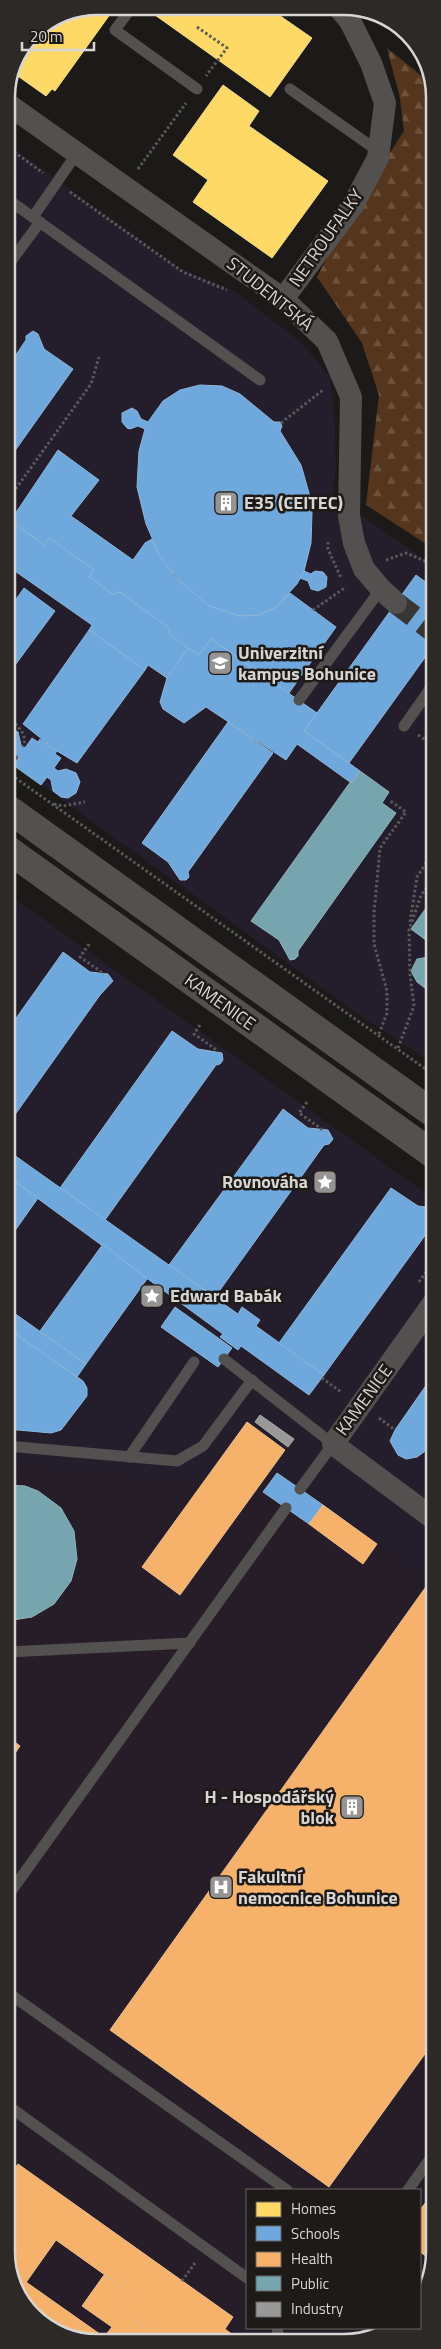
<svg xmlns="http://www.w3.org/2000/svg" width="441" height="2349" viewBox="0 0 441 2349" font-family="'Titillium Web',sans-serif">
	<defs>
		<pattern id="forest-firs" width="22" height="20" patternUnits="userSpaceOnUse" patternTransform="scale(1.25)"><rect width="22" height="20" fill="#55361c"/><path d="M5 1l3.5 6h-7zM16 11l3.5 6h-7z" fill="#6d523c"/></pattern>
	</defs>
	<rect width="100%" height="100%" fill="#1c1a18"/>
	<g fill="#241d2b">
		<path d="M6 143 181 269 233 290 302 343 330 377 334 410 336 464 333 496 434 566V1064L354 1011 7 760Z"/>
		<path d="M7 893 434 1199V1584L272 1469 203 1483 7 1464Z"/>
	</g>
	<path fill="#261d29" d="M247 1422 285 1450 272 1469 434 1584 435 2257 420 2290V2190H247V2328H384L355 2342 79 2341 29 2312 7 2263V1464L203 1483Z"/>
	<path fill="url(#forest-firs)" d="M387 48 434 86V549L366 505 379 395 362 343 317 277 348 219 404 131 400 98Z"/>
	<g fill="#ffd966" stroke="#f3d887">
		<path d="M97 6H116L55 91 52 89 46 96 15 74 51 21 63 13Z"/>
		<path d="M161 7 280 8 276 13 312 38 270 97 155 15Z"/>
		<path d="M51 21 18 67 33 33Z"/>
		<path d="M223 85 259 111 249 126 328 181 272 258 193 202 208 180 173 155Z"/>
	</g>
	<g fill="#6fa8dc" stroke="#8eb6da">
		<path d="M33 331 38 334 44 349 73 369 7 462V368L26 340V336Z"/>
		<path d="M200 385 222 386 240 394 274 422H280L282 426 280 431 301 465 309 493 312 513 311 543 304 571 297 584 275 608 259 615 239 616 209 606 188 590 171 571 160 556 146 524 137 487 139 451 145 429 138 426 130 429 127 428 122 422V413L132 408 137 411 141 419 148 422 163 401 180 390Z"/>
		<path d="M58 450 99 480 71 516 133 560 145 543 152 539 160 556 175 577 209 606 239 616 259 615 275 608 290 593 336 627 289 693 211 639 199 655 170 635 169 628 121 593 117 592 114 595 89 577 94 570 49 538 44 545 11 520Z"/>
		<path d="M7 518 44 545 49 538 94 570 89 577 114 595 117 592 121 593 169 628 170 635 188 648 167 678 148 665 145 670 89 630 92 625 12 569 10 573 7 570Z"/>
		<path d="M304 571 311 574 315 571 323 572 327 577 326 587 318 591 311 589 308 581 300 578Z"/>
		<path d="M416 575 434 588V645L349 763 304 731Z"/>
		<path d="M24 588 55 611 7 676V612Z"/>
		<path d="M89 630 145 670 77 763 57 751 23 724Z"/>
		<path d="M211 639 317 713 304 731 360 771 353 782H350L297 744 286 760 206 707 184 723 163 709 160 702 167 678 188 648 199 655Z"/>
		<path d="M434 717V737L425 729Z"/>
		<path d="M228 722 273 753 188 872 189 877 186 880H180L168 862 142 843Z"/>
		<path d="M7 727 18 732 21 745 25 748 32 738 38 742 40 739 57 751 55 754 61 758 54 768 58 771 66 769 76 773 80 782 76 793 68 798 61 797 53 791 51 780 47 777 41 785 13 765 19 757 15 754 7 756Z"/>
		<path d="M63 952 90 972 108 974 113 981 100 995 7 1126V1031Z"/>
		<path d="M172 1031 198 1049 222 1053 223 1060 220 1064 216 1065 105 1220 60 1188Z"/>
		<path d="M283 1109 308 1128 328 1130 333 1139 329 1144 324 1145 215 1297 169 1265Z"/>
		<path d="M7 1150 238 1314 242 1307 260 1320 256 1326 324 1375 309 1395 241 1346 238 1350 220 1337 223 1334 7 1176Z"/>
		<path d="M7 1176 38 1198 7 1242Z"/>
		<path d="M391 1188 418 1206 434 1208V1223L324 1375 279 1343Z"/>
		<path d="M103 1244 147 1279 86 1364 40 1331Z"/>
		<path d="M175 1307 232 1348 218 1367 161 1327Z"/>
		<path d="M7 1308 86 1364 77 1377 7 1328Z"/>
		<path d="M7 1328 83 1381 87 1388V1396L61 1430 51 1433 7 1429Z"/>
		<path d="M434 1380V1436L424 1452 417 1457 406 1459 398 1455 390 1441 395 1430 427 1384Z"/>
		<path d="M434 1459V1476L426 1471Z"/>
		<path d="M277 1473 323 1505 309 1524 263 1492Z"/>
	</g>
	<g fill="#f6b26b" stroke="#edbd8a">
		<path d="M247 1422 285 1450 180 1595 142 1567Z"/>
		<path d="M323 1505 377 1544 363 1564 309 1524Z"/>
		<path d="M430 1581 434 1584 435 2040 329 2187 110 2030Z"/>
		<path d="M7 1736 20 1746 7 1765Z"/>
		<path d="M18 2164 233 2317 225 2329 242 2342 164 2341 121 2311 133 2295 56 2240 20 2291 7 2263V2180Z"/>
		<path d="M435 2190V2257L433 2261 420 2252V2210Z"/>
		<path d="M104 2275 133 2295 121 2311 160 2339 159 2341H79L29 2312 20 2291 26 2282 104 2337 112 2327 82 2306Z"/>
	</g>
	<g fill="#76a5af" stroke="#93b4ba">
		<path d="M360 771 389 792 382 803 396 813 298 951V956L295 959 290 960 279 940 251 921 351 781 353 782Z"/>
		<path d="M434 897V946L411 929Z"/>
		<path d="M434 950V995L417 982 411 971 417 959 429 957Z"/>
		<path d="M7 1485 25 1486 38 1491 61 1508 74 1531 77 1559 71 1581 54 1604 32 1617 7 1621Z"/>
	</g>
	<path fill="#999" stroke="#acabab" d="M260 1415 294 1439 288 1447 255 1422Z"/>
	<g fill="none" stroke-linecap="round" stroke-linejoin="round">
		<path stroke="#383634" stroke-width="22" stroke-dasharray="22 11" stroke-linecap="butt" d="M396 603 434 632"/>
		<g stroke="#5a5958" stroke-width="3" stroke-dasharray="2.5 2.5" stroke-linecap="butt">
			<path d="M384 20 416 46"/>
			<path d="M197 27 227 48 206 76"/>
			<path d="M6 146 43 173"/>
			<path d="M138 169 186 103"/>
			<path d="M70 192 183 272 227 290"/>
			<path d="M281 423 323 390"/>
			<path d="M7 501 91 384 99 357"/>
			<path d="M328 542V549L341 578"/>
			<path d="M386 560 406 553 434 565"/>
			<path d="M313 610 346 587"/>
			<path d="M430 650 434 654"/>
			<path d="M7 720 10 719C18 727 28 734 23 747"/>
			<path d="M418 735 434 745"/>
			<path d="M7 770 17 755"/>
			<path d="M7 772 434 1075"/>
			<path d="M54 804 63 806 85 802"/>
			<path d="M410 922 417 877 434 851"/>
			<path d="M89 944 80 957 104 974"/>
			<path d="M200 1025 194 1034 218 1051"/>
			<path d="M379 1034 387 1013V991L374 944V913L380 848 406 812 389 800"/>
			<path d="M398 1048 414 1006 410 974 409 930 421 895 434 878"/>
			<path d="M307 1102 299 1113 323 1130"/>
			<path d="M419 1282 434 1261"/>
			<path d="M322 1378 341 1392"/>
			<path d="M379 1418 395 1430"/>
			<path d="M182 2281 195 2263"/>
		</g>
		<g stroke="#53514f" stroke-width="11">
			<path d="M132 7 115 30 197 89"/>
			<path d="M290 89 378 151"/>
			<path d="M6 198 260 380"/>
			<path d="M33 217 77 153"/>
			<path d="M6 268 40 222"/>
			<path d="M434 681 428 692 434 696"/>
			<path d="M299 700 381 589"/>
			<path d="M404 726 428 692"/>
			<path d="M224 1359 333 1444 300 1489"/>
			<path d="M7 1446 177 1461 203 1446 252 1380"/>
			<path d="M129 1457 194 1362"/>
			<path d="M7 1652 190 1643"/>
			<path d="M7 1897 286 1508"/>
			<path d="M7 1992 287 2190"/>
			<path d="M7 2105 247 2278"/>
			<path d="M408 2190 435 2152"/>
			<path d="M420 2284 422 2286"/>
			<path d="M277 2328 280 2342"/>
		</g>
		<g stroke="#53514f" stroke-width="22">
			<path d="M6 103 283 299 327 341 351 397 349 516 354 543 364 569 381 589 396 603"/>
			<path d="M283 299 353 205 378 158 385 103 371 63 350 21 340 9"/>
			<path d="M434 1302 333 1444 434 1519"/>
		</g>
		<g stroke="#53514f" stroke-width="28">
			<path d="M7 808 434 1114"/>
			<path d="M7 849 434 1155"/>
		</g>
	</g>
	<defs>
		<g id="building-square" transform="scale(1.25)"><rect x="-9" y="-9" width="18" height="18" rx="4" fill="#969492" stroke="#1d1a17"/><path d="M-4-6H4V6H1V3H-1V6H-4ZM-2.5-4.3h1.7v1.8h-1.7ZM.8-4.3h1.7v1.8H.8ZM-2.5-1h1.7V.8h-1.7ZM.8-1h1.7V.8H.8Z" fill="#fff"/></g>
		<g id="university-square" transform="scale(1.25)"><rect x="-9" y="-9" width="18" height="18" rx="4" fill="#969492" stroke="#1d1a17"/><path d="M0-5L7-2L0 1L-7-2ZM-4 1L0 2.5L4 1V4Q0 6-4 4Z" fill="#fff"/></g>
		<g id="sight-square" transform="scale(1.25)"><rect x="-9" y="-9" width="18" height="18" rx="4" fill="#969492" stroke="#1d1a17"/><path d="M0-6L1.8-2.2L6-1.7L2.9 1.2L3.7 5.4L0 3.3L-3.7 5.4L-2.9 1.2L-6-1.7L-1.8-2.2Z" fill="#fff"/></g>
		<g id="hospital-square" transform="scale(1.25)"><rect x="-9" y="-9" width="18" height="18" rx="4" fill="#969492" stroke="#1d1a17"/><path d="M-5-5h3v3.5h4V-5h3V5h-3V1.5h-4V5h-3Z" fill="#fff"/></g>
	</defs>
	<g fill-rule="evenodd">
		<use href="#building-square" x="226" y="503"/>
		<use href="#university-square" x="220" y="663"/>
		<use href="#sight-square" x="325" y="1182"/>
		<use href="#sight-square" x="152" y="1296"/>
		<use href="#building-square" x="352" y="1807"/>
		<use href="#hospital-square" x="221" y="1887"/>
	</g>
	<g text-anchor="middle" stroke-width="5" stroke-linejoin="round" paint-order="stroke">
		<g font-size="18" fill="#d8d6d4" stroke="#1d1a17">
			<text transform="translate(326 238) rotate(-55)" y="6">NETROUFALKY</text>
			<text transform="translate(270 294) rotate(39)" y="6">STUDENTSKÁ</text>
			<text transform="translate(220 1002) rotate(36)" y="6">KAMENICE</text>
			<text transform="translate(364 1400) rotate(-54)" y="6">KAMENICE</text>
		</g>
		<g font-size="18" font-weight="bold" fill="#d8d6d4" stroke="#1d1a17" text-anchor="start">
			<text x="244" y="509">E35 (CEITEC)</text>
			<text x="238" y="659">Univerzitní<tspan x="238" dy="21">kampus Bohunice</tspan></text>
			<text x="308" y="1188" text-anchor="end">Rovnováha</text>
			<text x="170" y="1302">Edward Babák</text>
			<text x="334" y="1803" text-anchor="end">H - Hospodářský<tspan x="334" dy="21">blok</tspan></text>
			<text x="238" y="1883">Fakultní<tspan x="238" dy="21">nemocnice Bohunice</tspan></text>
		</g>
	</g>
	<path d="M0 0H441V2349H0ZM97 15H344A82 82 0 0 1 426 97V2252A82 82 0 0 1 344 2334H97A82 82 0 0 1 15 2252V97A82 82 0 0 1 97 15Z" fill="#2c2926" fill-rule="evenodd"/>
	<path fill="none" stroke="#d8d6d4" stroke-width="2.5" d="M97 15H344A82 82 0 0 1 426 97V2252A82 82 0 0 1 344 2334H97A82 82 0 0 1 15 2252V97A82 82 0 0 1 97 15Z"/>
	<rect x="246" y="2189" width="175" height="140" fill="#1d1a17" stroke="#686563"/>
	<rect x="256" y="2202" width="25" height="15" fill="#ffd966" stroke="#686563"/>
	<text x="291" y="2214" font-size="15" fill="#d8d6d4">Homes</text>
	<rect x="256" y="2226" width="25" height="15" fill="#6fa8dc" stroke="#686563"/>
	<text x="291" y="2239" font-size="15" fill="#d8d6d4">Schools</text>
	<rect x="256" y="2252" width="25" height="15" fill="#f6b26b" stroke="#686563"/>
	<text x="291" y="2264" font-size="15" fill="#d8d6d4">Health</text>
	<rect x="256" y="2276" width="25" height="15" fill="#76a5af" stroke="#686563"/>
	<text x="291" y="2289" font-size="15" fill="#d8d6d4">Public</text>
	<rect x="256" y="2302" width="25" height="15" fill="#999999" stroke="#686563"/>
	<text x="291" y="2314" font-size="15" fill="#d8d6d4">Industry</text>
	<path d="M22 42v8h72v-8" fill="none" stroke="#d8d6d4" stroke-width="2.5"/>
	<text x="30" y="42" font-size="15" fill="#d8d6d4" stroke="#1d1a17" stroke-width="4" paint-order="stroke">20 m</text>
</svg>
